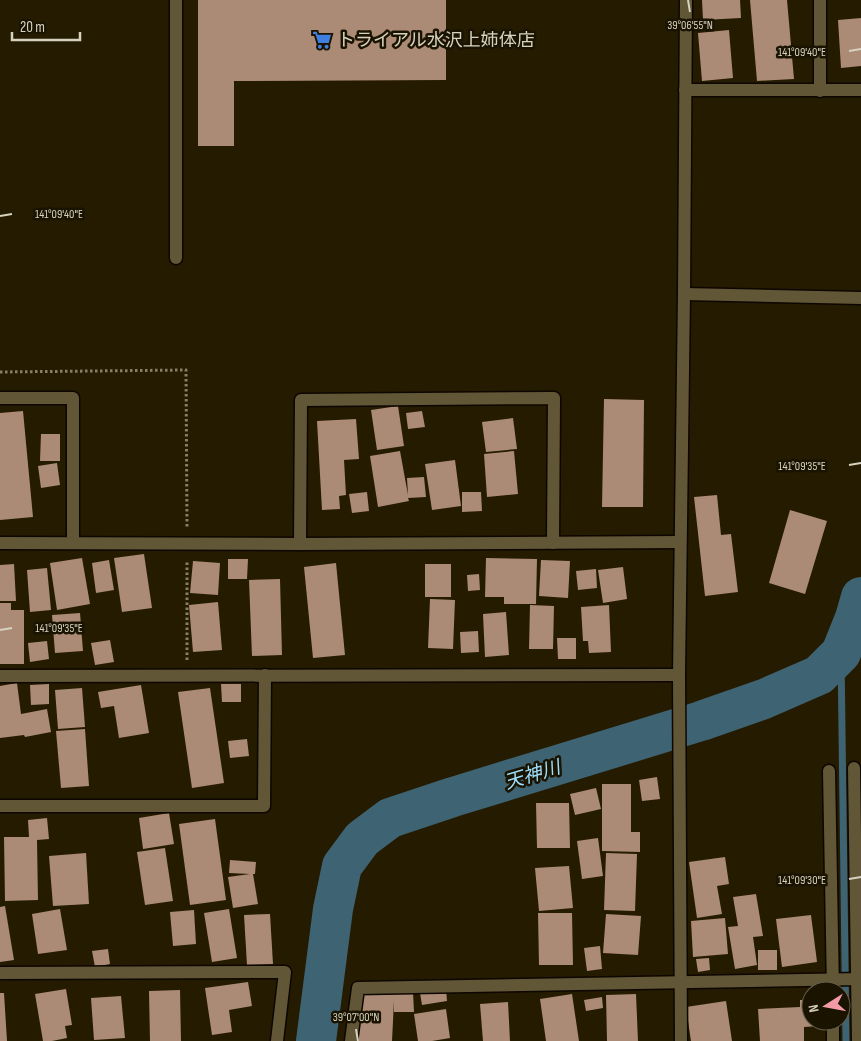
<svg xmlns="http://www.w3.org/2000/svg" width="861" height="1041" viewBox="0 0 861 1041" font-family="'Sofia Sans Condensed','Noto Sans JP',sans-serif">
	<rect width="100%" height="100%" fill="#251b00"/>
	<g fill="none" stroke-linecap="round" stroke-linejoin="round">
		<path stroke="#3e6373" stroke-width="7" d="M841 653 846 1041"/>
		<path stroke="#3e6373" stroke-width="40" d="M316 1041 333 909 342 866 362 839 390 818 453 797 701 721 764 699 819 675 841 653 855 618 861 597"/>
	</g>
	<g fill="#ab8b75">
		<path d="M198 0H446V80L234 81V146H198Z"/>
		<path d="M702 0H740L741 18 703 20Z"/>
		<path d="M750 0H787L794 79 757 81Z"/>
		<path d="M861 18V66L841 68 838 20Z"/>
		<path d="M729 30 733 78 702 81 698 33Z"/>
		<path d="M604 399 644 400 643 507H602Z"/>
		<path d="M398 406 404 446 377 450 371 410Z"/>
		<path d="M23 411 33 517 0 520V413Z"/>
		<path d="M422 411 425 427 408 429 406 413Z"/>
		<path d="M513 418 517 449 486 452 482 422Z"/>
		<path d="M356 419 359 459 344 460 346 495 339 496 340 509 322 510 317 421Z"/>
		<path d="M41 434H60V461H40Z"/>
		<path d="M400 451 408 495 407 478 424 477 426 497 408 498 409 501 378 507 370 456Z"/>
		<path d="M514 451 518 494 487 497 484 454Z"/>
		<path d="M455 460 461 506 432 510 425 464Z"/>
		<path d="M57 463 60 485 41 488 38 466Z"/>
		<path d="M367 492 369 511 352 513 349 494Z"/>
		<path d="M462 492H481L482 511 462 512Z"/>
		<path d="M717 495 721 535 731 534 738 592 705 596 694 497Z"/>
		<path d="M790 510 827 521 805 594 769 583Z"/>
		<path d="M144 554 152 608 122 612 114 558Z"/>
		<path d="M82 558 90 604 57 610 50 563Z"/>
		<path d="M486 558 537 559 536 604H504V597H485Z"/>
		<path d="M228 559H248L247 579H228Z"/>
		<path d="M109 560 114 590 96 593 92 563Z"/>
		<path d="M541 560 570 561 568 598 539 596Z"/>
		<path d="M193 561 220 563 218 595 190 593Z"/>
		<path d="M336 563 345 655 313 658 304 567Z"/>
		<path d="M14 564 16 601H0V565Z"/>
		<rect x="425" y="564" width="26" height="33"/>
		<path d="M623 567 627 599 603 603 598 570Z"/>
		<path d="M47 568 51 610 30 612 27 570Z"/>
		<path d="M596 569 597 588 578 590 576 571Z"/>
		<path d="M479 574 480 590 468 591 467 575Z"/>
		<path d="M280 579 282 655 252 656 249 580Z"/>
		<path d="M430 599 455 600 453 649 428 648Z"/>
		<path d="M218 602 222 650 193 652 189 605Z"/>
		<path d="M0 603H11V610H24V664H0Z"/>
		<path d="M530 605 554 606 553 649H529Z"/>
		<path d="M609 605 611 652 589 653 588 641H583L581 607Z"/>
		<path d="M506 612 509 655 485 657 483 614Z"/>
		<path d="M80 613 83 651 55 653 52 615Z"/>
		<path d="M478 631 479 652 461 653 460 632Z"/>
		<path d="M557 638H576V659H558Z"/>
		<path d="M110 640 114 662 95 665 91 643Z"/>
		<path d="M47 641 49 659 30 662 28 643Z"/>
		<path d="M17 683 21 714 47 709 51 732 25 737 24 735 0 738V686Z"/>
		<path d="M49 684V704L31 705 30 685Z"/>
		<path d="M221 684H241V702H222Z"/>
		<path d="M141 685 149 733 119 738 114 706 101 708 98 692Z"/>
		<path d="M82 688 85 727 58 729 55 690Z"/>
		<path d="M210 688 224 783 192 788 178 692Z"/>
		<path d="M85 729 89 786 61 788 56 731Z"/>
		<path d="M247 739 249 756 230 758 228 741Z"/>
		<path d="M657 777 660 799 642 801 639 780Z"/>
		<path d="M602 784H631V832H640V852L602 851Z"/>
		<path d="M596 788 601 809 575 815 570 794Z"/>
		<path d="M536 803H569L570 848H537Z"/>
		<path d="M169 813 174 844 143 849 139 818Z"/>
		<path d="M47 818 49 839 37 840 38 900 5 901 4 837H29L28 820Z"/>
		<path d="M215 819 226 900 190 905 179 824Z"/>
		<path d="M598 838 603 876 582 879 577 841Z"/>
		<path d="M165 848 173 901 145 905 137 852Z"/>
		<path d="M86 853 89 904 53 906 49 856Z"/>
		<path d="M606 853 637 854 635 911 604 910Z"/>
		<path d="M725 857 729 884 717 886 722 914 697 918 689 862Z"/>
		<path d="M230 860 256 862 255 874H253L258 904 233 908 228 877 250 874 229 873Z"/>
		<path d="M569 866 573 908 539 911 535 868Z"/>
		<path d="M756 894 763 936 753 937 757 965 735 969 728 927 738 926 733 897Z"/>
		<path d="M5 906 14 960 0 962V907Z"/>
		<path d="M60 909 67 950 38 954 32 914Z"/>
		<path d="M229 909 237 958 212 962 204 913Z"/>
		<path d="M194 910 196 944 173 946 170 912Z"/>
		<path d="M538 913H572L573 965H539Z"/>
		<path d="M270 914 273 964 247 965 244 915Z"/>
		<path d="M606 914 641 916 638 955 603 953Z"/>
		<path d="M811 915 817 962 782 967 776 919Z"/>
		<path d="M725 918 728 954 693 957 691 921Z"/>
		<path d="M600 946 602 969 587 971 584 948Z"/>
		<path d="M108 949 110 964 95 967 92 951Z"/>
		<rect x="758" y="950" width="19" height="20"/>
		<path d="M709 958 710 970 698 972 696 959Z"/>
		<path d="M248 982 252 1006 229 1010 232 1032 212 1035 205 988Z"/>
		<path d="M66 989 72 1025 65 1026 67 1038 52 1041H43L35 994Z"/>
		<path d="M446 989 447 1001 422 1005 420 993Z"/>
		<path d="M180 990 181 1041H150L149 991Z"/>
		<path d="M413 992 414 1012H394V1001L392 1041H357L358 993 393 994Z"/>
		<path d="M0 993H4L7 1041H0Z"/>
		<path d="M572 994 579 1041H546L540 999Z"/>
		<path d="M636 994 638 1041H607L606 995Z"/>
		<path d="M121 996 125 1038 94 1040 91 998Z"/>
		<path d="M602 997 603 1008 586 1011 584 1000Z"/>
		<path d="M800 1000H811V1021H819V1026L804 1027V1041H760L758 1009 800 1007Z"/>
		<path d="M726 1001 732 1041H691L686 1007Z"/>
		<path d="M508 1002 510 1041H483L480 1004Z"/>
		<path d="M446 1009 450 1038 432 1041H418L414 1014Z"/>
	</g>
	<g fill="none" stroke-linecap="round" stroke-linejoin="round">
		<g stroke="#0e0600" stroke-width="15">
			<g id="minor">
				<path d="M685 90H861"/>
				<path d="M820 91V0"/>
				<path d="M176 258V0"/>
				<path d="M684 294 861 298"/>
				<path d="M0 398H73V543"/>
				<path d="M0 543 300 544 680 542"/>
				<path d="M300 544 301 400 554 398 553 543"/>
				<path d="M0 676 679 675"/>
				<path d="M854 768 858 1041"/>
				<path d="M829 771 833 991"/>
				<path d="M0 806H264L265 675"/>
				<path d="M0 973 285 972 277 1041"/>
				<path d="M833 1021V1041"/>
				<path d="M351 1041 358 988 861 979"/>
				<path d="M681 1041 679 675 684 294 686 0"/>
			</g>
		</g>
		<g stroke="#867f69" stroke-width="3" stroke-dasharray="2.5 2.5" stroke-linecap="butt">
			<path d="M0 372 186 370 187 527"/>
			<path d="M187 660V561"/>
		</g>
		<use href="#minor" stroke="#615737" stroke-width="12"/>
	</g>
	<path fill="none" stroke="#d7d2c0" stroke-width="2" d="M688 0 690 12M849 51 861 49M0 216 12 214M849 465 861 463M0 630 12 628M849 879 861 877M356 1029 358 1041"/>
	<defs>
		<g id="supermarket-bare" transform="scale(1.5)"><path d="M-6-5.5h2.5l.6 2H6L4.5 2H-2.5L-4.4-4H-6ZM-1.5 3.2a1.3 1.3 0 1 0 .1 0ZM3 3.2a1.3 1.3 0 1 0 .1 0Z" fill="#3f7fe0" stroke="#1a1300" stroke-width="2.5" paint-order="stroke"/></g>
	</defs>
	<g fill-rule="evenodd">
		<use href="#supermarket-bare" x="322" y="40"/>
	</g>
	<g text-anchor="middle" stroke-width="5" stroke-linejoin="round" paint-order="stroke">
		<g font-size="18" fill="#d7d2c0" stroke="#1a1300" text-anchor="start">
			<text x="337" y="46">トライアル水沢上姉体店</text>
		</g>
		<g font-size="19" font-style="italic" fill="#9cdffd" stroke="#1a1300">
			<text transform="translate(532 774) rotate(-17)" y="7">天神川</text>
		</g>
	</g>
	<g font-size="12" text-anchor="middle" fill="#d7d2c0" stroke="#1a1300" stroke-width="5" stroke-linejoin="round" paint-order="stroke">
		<text x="690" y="29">39°06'55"N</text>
		<text x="802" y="56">141°09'40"E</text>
		<text x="59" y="218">141°09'40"E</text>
		<text x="802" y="470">141°09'35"E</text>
		<text x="59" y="632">141°09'35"E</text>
		<text x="802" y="884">141°09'30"E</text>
		<text x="356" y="1021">39°07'00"N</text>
	</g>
	<g transform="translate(826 1006) rotate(259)"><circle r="24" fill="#1a1300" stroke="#665f4d"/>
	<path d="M0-4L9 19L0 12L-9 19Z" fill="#f39aa7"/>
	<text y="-8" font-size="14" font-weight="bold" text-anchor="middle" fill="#d7d2c0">N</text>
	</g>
	<path d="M12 32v8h68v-8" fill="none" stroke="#d7d2c0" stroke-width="2.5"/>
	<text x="20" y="32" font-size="15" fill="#d7d2c0" stroke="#1a1300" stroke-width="4" paint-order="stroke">20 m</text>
</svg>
